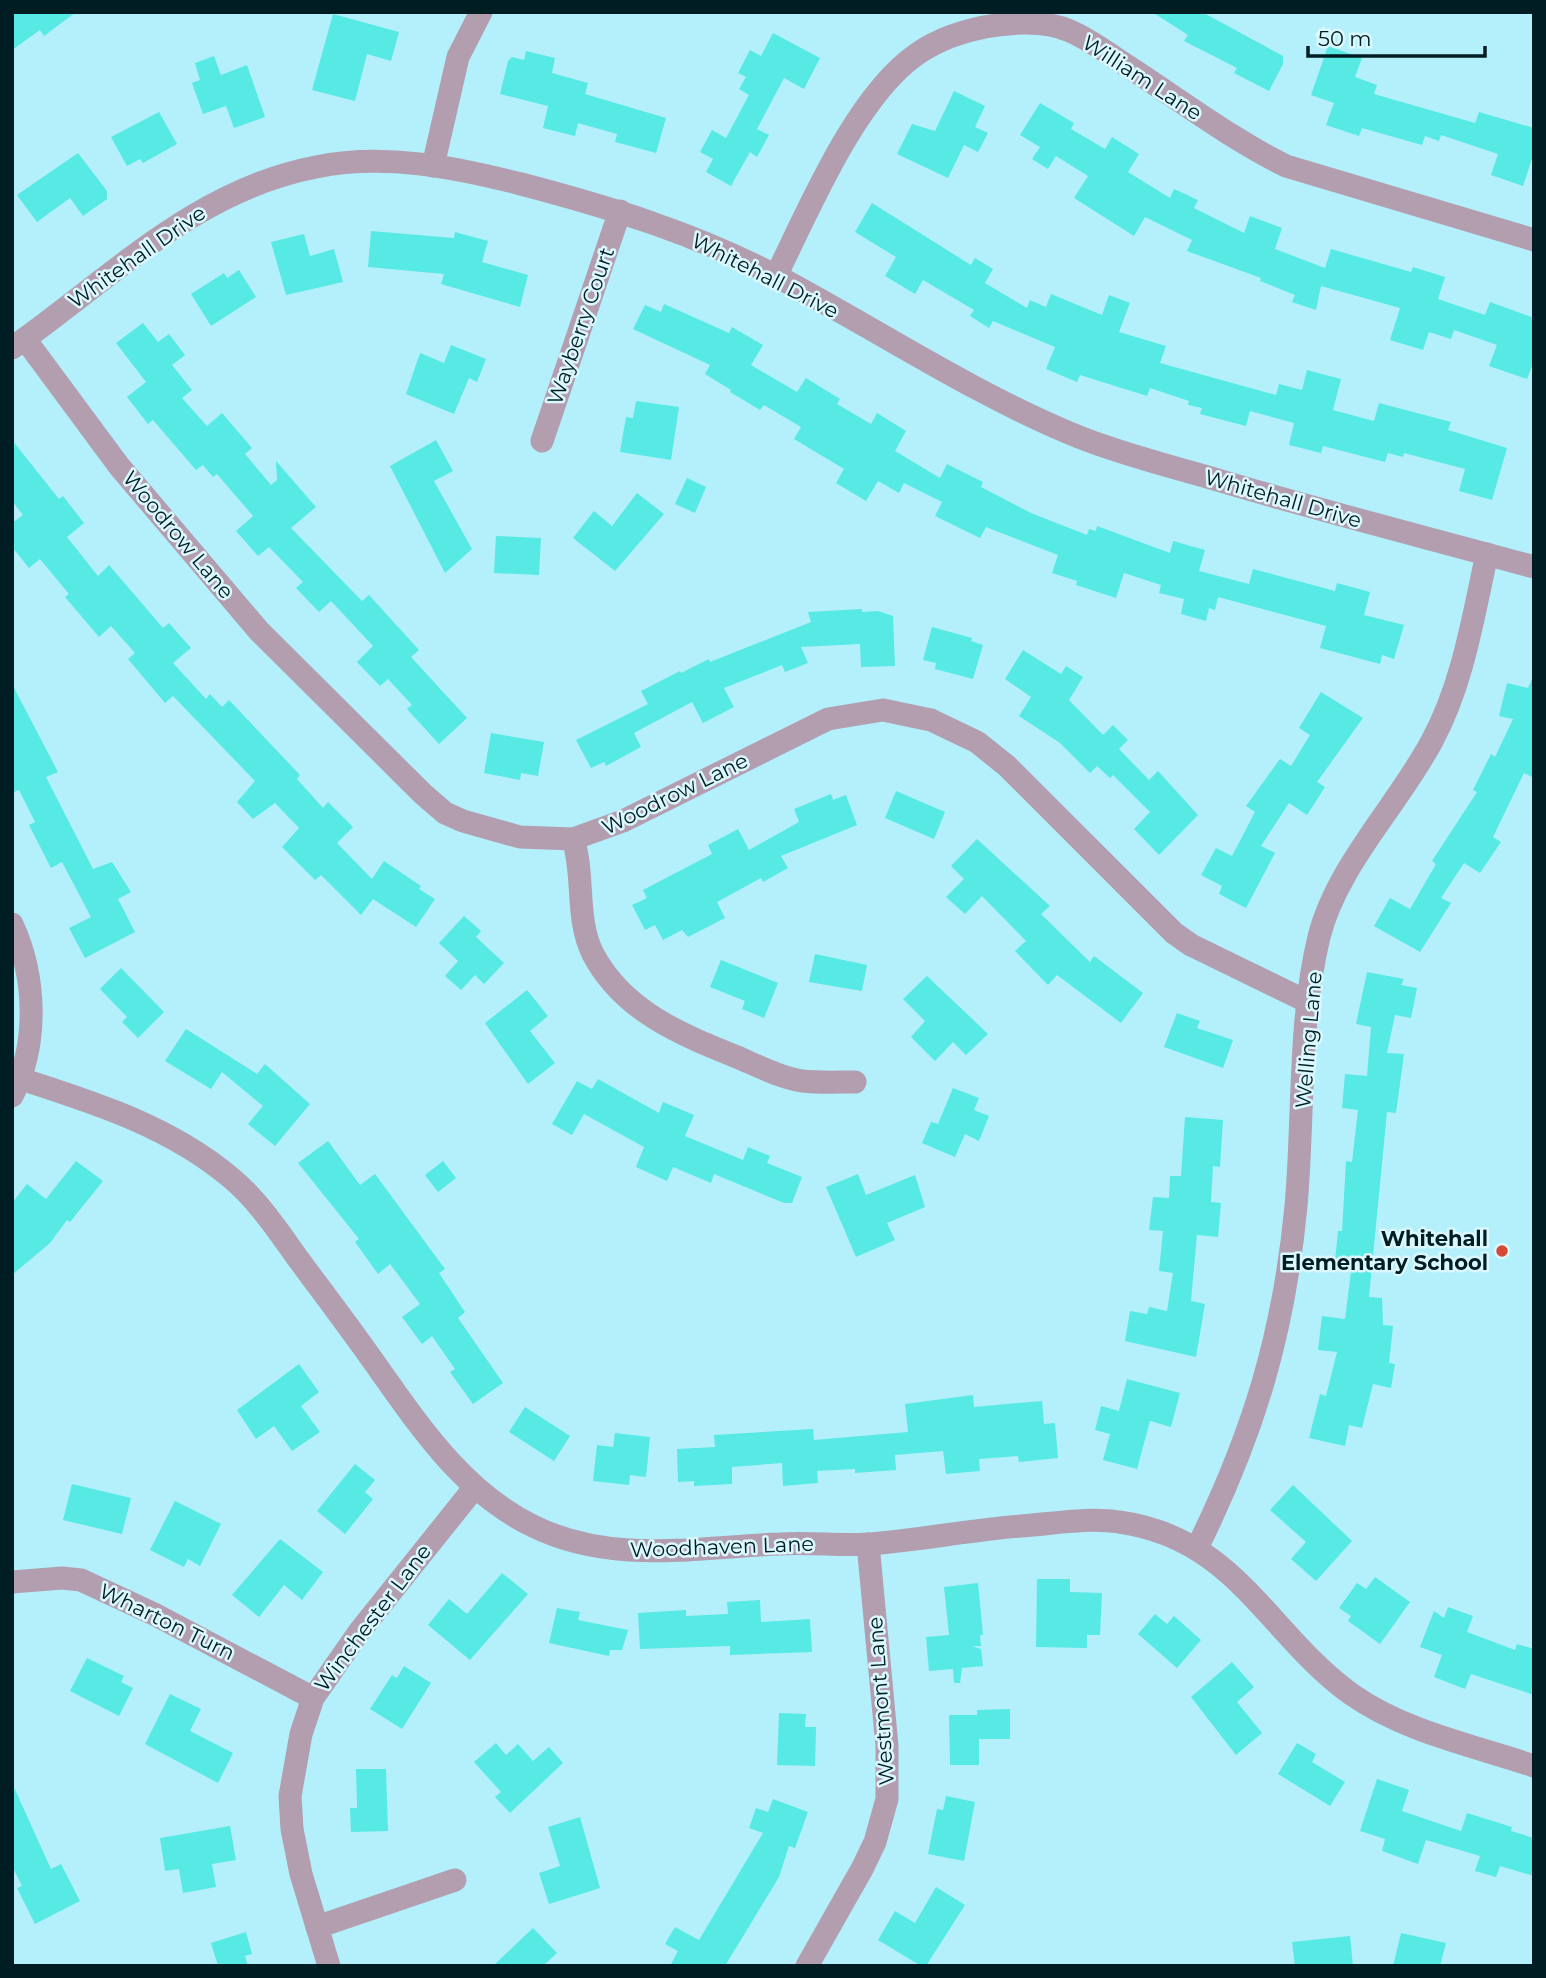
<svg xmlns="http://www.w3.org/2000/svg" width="1546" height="1978" viewBox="0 0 1546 1978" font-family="Montserrat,sans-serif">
	<rect width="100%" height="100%" fill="#b3f0fc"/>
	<g fill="#57e9e3">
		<path d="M12 12H76L44 36 40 30 12 50Z"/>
		<path d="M1152 12H1202L1283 56V64L1269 91 1234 73 1237 68 1184 41 1188 35Z"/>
		<path d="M333 14 399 32 391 61 367 54 355 101 312 90Z"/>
		<path d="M773 33 820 58 804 89 784 78 757 129 769 135 757 157 750 152 731 186 706 172 713 159 700 152 712 130 726 138 749 95 739 89 746 77 738 73 750 50 761 56Z"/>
		<path d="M1328 46 1362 58 1355 77 1377 85 1374 94 1475 123 1479 112 1534 128V153L1523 186 1491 175 1498 154 1441 135 1439 141 1425 136 1422 145 1362 128 1359 136 1326 125 1334 103 1311 95Z"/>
		<path d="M526 51 555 58 552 73 588 83 585 94 666 118 656 153 615 142 617 134 578 123 575 136 543 128 548 106 500 94 508 61 512 57 524 60Z"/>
		<path d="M214 56 221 75 247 65 265 117 234 128 226 106 203 114 192 83 200 80 195 63Z"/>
		<path d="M954 91 985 106 975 127 988 133 978 152 964 145 948 178 897 154 912 124 935 131Z"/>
		<path d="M1040 103 1074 123 1071 129 1105 149 1112 137 1139 154 1128 172 1170 198 1174 189 1198 200 1194 208 1244 233 1250 216 1282 228 1275 249 1325 268 1331 249 1411 272 1413 267 1445 277 1438 299 1485 315 1490 302 1534 318V361L1527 379 1489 366 1497 345 1454 330 1451 339 1429 332 1423 350 1390 340 1400 308 1321 286 1316 310 1292 302 1295 295 1260 281 1261 278 1187 251 1192 240 1145 217 1134 236 1074 198 1088 176 1056 156 1048 169 1032 159 1040 147 1020 135Z"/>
		<path d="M159 112 177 144 143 163 140 159 127 166 111 137Z"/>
		<path d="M78 153 107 191V199L83 216 70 198 37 222 17 195Z"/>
		<path d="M872 203 971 265 975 258 993 269 985 283 1027 308 1030 300 1046 307 1051 294 1102 315 1109 295 1130 303 1119 332 1166 346 1160 363 1276 395 1279 384 1302 390 1307 370 1341 379 1333 410 1374 421 1379 403 1451 422 1448 430 1507 448 1492 500 1459 491 1465 469 1404 453 1403 457 1388 453 1385 462 1323 446 1321 453 1289 445 1294 423 1250 411 1246 426 1200 414 1202 408 1188 405 1189 401 1150 388 1147 396 1080 375 1077 382 1046 369 1055 347 993 321 989 328 970 316 974 310 923 280 915 294 885 276 896 257 855 232Z"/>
		<path d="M371 231 454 238 455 232 488 241 482 262 528 275 520 307 441 284 444 274 368 267Z"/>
		<path d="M304 234 310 256 334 249 343 282 286 295 271 242Z"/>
		<path d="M239 270 256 297 211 326 191 294 224 273 227 278Z"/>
		<path d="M664 304 729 333 732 327 763 345 751 365 797 392 806 378 840 399 837 404 871 424 877 413 906 431 895 451 940 478 947 464 983 482 981 487 1031 513 1087 535 1089 529 1096 531 1097 526 1170 553 1173 541 1205 550 1199 571 1249 584 1253 569 1335 591 1337 583 1370 592 1364 615 1404 625 1394 659 1382 655 1380 664 1320 648 1326 626 1218 597 1215 610 1209 608 1206 621 1181 614 1184 599 1159 593 1161 585 1124 573 1116 598 1076 585 1077 581 1052 573 1058 555 986 527 980 538 935 516 942 502 904 483 899 493 878 481 866 501 836 483 844 469 794 439 801 427 764 405 760 410 730 392 731 390 705 374 710 365 633 329 645 305 661 312Z"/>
		<path d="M143 323 158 342 169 334 185 355 172 365 192 390 182 398 207 426 222 413 252 448 245 454 271 485 277 480 276 461 316 507 291 528 362 601 369 595 419 650 411 657 467 718 439 744 407 709 412 705 388 679 380 686 357 662 373 646 331 601 319 612 296 588 303 582 269 547 258 556 236 531 253 516 217 474 213 477 203 465 196 470 153 420 148 424 127 397 146 382 116 343Z"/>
		<path d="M451 345 486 359 477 382 469 378 454 414 406 394 420 353 444 363Z"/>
		<path d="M636 401 679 407 671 460 620 452 626 417 633 418Z"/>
		<path d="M12 440 59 499 63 496 84 523 67 537 98 576 109 565 163 628 169 623 191 648 173 663 206 699 210 694 222 707 229 700 300 775 297 779 323 808 328 802 353 827 337 843 372 879 384 861 421 886 419 889 435 899 416 927 373 899 361 915 321 875 315 880 282 847 299 828 275 803 253 819 237 802 255 781 173 696 165 703 128 659 135 653 111 626 99 637 65 597 69 594 40 559 29 568 12 547V523L23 515 12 501Z"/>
		<path d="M436 440 453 471 434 481 472 549 445 573 390 466Z"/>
		<path d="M687 478 706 487 695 513 675 504Z"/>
		<path d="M637 493 664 514 615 571 573 538 594 511 612 526Z"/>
		<path d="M496 536 541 538 539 575 494 573Z"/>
		<path d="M862 609V612L878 611 893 616 895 666 861 667 860 644 801 647 808 663 785 672 782 665 724 688 734 707 703 723 692 702 634 733 641 747 606 766 604 762 591 768 576 740 648 704 641 691 680 671 681 673 709 659 710 662 811 622 808 612Z"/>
		<path d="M932 627 972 638 971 641 983 645 973 679 935 669 936 663 923 660Z"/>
		<path d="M1023 650 1061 674 1066 666 1083 677 1069 700 1103 735 1113 725 1128 740 1119 749 1149 780 1158 771 1198 815 1159 855 1134 829 1150 812 1113 775 1110 778 1097 766 1090 773 1060 743 1019 716 1031 697 1005 679Z"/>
		<path d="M1534 675V778L1524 773 1493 837 1501 842 1480 873 1464 863 1441 898 1451 903 1420 952 1374 926 1390 898 1410 909 1436 864 1432 861 1477 792 1473 790 1491 754 1495 757 1513 719 1499 716 1507 683 1528 688Z"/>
		<path d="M12 684 58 772 46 777 93 869 112 862 131 892 118 899 135 932 85 958 69 928 91 917 62 862 51 868 29 825 35 822 19 790 12 793Z"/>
		<path d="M1321 692 1363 718 1317 782 1325 787 1307 815 1289 803 1261 846 1275 853 1246 908 1219 894 1222 886 1201 875 1216 848 1232 856 1255 812 1246 806 1280 759 1291 766 1310 735 1299 728Z"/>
		<path d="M491 733 544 742 538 776 521 773 520 780 484 773Z"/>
		<path d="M896 791 945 812 934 839 885 818Z"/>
		<path d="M831 794 833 800 846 795 857 825 781 856 788 868 763 882 761 878 717 902 725 918 688 937 682 930 663 940 655 925 645 930 632 905 647 898 643 890 712 854 708 845 738 829 749 850 799 822 794 809Z"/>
		<path d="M977 839 1050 906 1041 914 1090 962 1094 956 1143 993 1121 1023 1057 975 1048 985 1015 951 1026 941 982 896 965 914 946 897 964 879 951 866Z"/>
		<path d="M464 916 481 931 476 937 504 963 484 984 475 975 461 990 445 976 458 961 439 943Z"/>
		<path d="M815 954 867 965 862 991 809 982Z"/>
		<path d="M721 960 778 983 764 1018 742 1009 745 1001 710 987Z"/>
		<path d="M121 968 164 1012 138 1038 122 1022 127 1017 100 989Z"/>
		<path d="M1367 972 1404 979 1401 985 1417 988 1411 1018 1395 1015 1387 1053 1404 1054 1396 1113 1387 1112 1369 1297 1382 1298 1383 1325 1393 1326 1389 1363 1395 1364 1391 1388 1373 1384 1362 1428 1349 1425 1345 1446 1309 1438 1320 1394 1326 1396 1337 1352 1318 1350 1322 1316 1345 1319 1351 1271 1334 1270 1338 1231H1342L1346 1161 1352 1162 1358 1110 1342 1108 1345 1074 1367 1076 1371 1027 1356 1024Z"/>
		<path d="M927 976 988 1034 966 1055 953 1042 935 1061 911 1037 925 1021 903 999Z"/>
		<path d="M527 990 548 1016 530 1031 555 1063 528 1084 485 1023Z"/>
		<path d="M1177 1013 1200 1021 1197 1028 1233 1040 1223 1068 1164 1047Z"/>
		<path d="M186 1029 257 1074 265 1064 310 1104 275 1146 248 1124 263 1106 222 1072 211 1089 165 1061Z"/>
		<path d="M598 1079 659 1113 663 1102 694 1115 685 1136 743 1160 748 1147 770 1156 767 1163 802 1177 792 1203H784L714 1174 711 1183 673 1167 667 1181 636 1167 644 1147 584 1114 572 1135 552 1124 577 1081 592 1089Z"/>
		<path d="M953 1088 979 1098 974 1110 989 1116 979 1141 965 1134 955 1157 922 1143 931 1122 938 1124Z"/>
		<path d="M1185 1117 1223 1120 1220 1167 1213 1166 1211 1202 1221 1203 1218 1237 1197 1235 1191 1301 1205 1304 1196 1357 1125 1341 1130 1311 1147 1314 1149 1307 1167 1311 1173 1273 1159 1271 1163 1231 1149 1230 1153 1197 1169 1198 1170 1176H1181Z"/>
		<path d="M328 1141 360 1185 375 1174 445 1269 439 1273 465 1312 458 1318 503 1383 473 1404 450 1372 455 1369 432 1336 422 1344 402 1317 420 1304 390 1264 378 1274 355 1242 359 1239 298 1163Z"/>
		<path d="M76 1161 103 1181 70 1222 67 1220 50 1243 12 1275V1203L27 1184 46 1199Z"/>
		<path d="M443 1161 456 1178 438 1192 425 1175Z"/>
		<path d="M858 1174 866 1195 915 1175 925 1207 887 1223 895 1240 856 1257 826 1187Z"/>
		<path d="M299 1364 319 1392 301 1406 320 1432 292 1451 274 1426 256 1439 237 1410Z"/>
		<path d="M1127 1379 1180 1393 1171 1427 1150 1421 1137 1469 1103 1460 1110 1434 1095 1430 1101 1406 1119 1411Z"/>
		<path d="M973 1395 974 1407 1042 1401 1044 1424 1055 1423 1058 1458 1019 1462 1018 1456 979 1459 980 1471 946 1474 943 1451 895 1455 896 1470 855 1473V1469L817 1471 818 1483 783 1486 782 1463 732 1467V1484L694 1486V1481L678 1482 677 1449 715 1447 714 1435 813 1429 814 1440 908 1432 905 1404Z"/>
		<path d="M525 1407 570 1436 554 1461 509 1432Z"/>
		<path d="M615 1433 650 1437 646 1477 630 1475 629 1485 593 1481 597 1445 613 1447Z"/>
		<path d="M355 1464 375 1480 365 1492 373 1499 345 1534 317 1511Z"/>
		<path d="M72 1484 131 1498 122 1534 63 1520Z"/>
		<path d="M1293 1485 1352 1541 1316 1581 1291 1559 1306 1542 1270 1510Z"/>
		<path d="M175 1501 221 1524 200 1566 188 1559 184 1567 150 1550Z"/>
		<path d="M280 1539 323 1572 302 1600 284 1585 259 1617 232 1595Z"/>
		<path d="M502 1573 528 1594 470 1660 428 1625 449 1599 467 1614Z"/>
		<path d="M1375 1577 1410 1602 1380 1644 1348 1621 1351 1616 1339 1608 1357 1583 1366 1589Z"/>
		<path d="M1037 1579H1070V1592L1102 1593 1100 1635H1087V1648L1036 1647Z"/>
		<path d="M978 1583 983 1635H980L981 1646H972L981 1649 983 1666 962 1668 960 1683H954L953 1669 929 1671 926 1637 949 1635 944 1587Z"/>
		<path d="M760 1600 761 1622 810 1619 812 1652 730 1655V1646L640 1649 638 1613 686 1610V1616L728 1614 727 1602Z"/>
		<path d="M1448 1607 1473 1616 1467 1632 1515 1650 1517 1644 1534 1649V1695L1471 1674 1465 1689 1434 1677 1442 1655 1420 1647 1434 1611 1444 1618Z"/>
		<path d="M557 1608 580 1612 578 1620 628 1630 622 1650H610L609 1656 549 1643Z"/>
		<path d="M1155 1614 1167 1624 1174 1616 1201 1640 1177 1668 1138 1634Z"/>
		<path d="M87 1658 124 1676 121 1682 133 1688 119 1716 70 1691Z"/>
		<path d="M1232 1662 1254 1687 1237 1702 1262 1733 1236 1755 1191 1697Z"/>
		<path d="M404 1666 431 1683 402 1729 370 1709 392 1675 397 1678Z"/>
		<path d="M170 1694 201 1709 190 1731 233 1753 218 1783 145 1744Z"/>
		<path d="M1010 1709V1739H979V1765H950L949 1715H977V1710Z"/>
		<path d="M779 1713 806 1714 805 1727H816L815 1766 777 1765Z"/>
		<path d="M496 1743 506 1755 518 1744 533 1761 549 1747 563 1763 510 1813 495 1797 501 1792 474 1762Z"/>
		<path d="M1297 1743 1316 1754 1312 1762 1345 1782 1330 1806 1278 1774Z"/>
		<path d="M356 1769H386L388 1831 351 1832 350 1808H357Z"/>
		<path d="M1377 1779 1409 1790 1402 1811 1461 1831 1467 1813 1512 1827 1511 1831 1534 1838V1876L1500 1866 1496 1877 1475 1871 1480 1856 1426 1840 1418 1864 1382 1851 1385 1839 1360 1831Z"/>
		<path d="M12 1783 51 1869 61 1864 80 1901 35 1924 17 1888 22 1886 12 1866Z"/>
		<path d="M946 1796 975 1802 964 1861 928 1854 937 1809 943 1810Z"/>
		<path d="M773 1799 808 1812 795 1848 789 1846 779 1877 725 1966H670L678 1951 665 1944 675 1927 699 1940 763 1833 749 1828 756 1808 768 1812Z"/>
		<path d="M580 1817 600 1888 549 1904 539 1873 560 1866 548 1827Z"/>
		<path d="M230 1826 236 1860 212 1864 216 1887 183 1893 179 1869 165 1871 160 1838Z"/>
		<path d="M936 1887 965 1905 926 1966H921L878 1940 895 1911 915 1923Z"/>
		<path d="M533 1928 557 1953 543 1966H493Z"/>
		<path d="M246 1932 252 1954 245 1956 248 1966H218L211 1943Z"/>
		<path d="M1401 1933 1446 1943 1440 1966H1393Z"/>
		<path d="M1350 1936 1353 1966H1295L1292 1942Z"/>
	</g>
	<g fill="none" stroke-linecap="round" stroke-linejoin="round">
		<g stroke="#b39eb0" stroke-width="23">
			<path d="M433 166 458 57 481 12"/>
			<path d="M776 276C809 209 856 96 917 54 940 38 969 29 997 25 1020 22 1048 21 1070 31 1091 40 1110 55 1129 67 1181 101 1230 138 1286 166L1534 240"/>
			<path d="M25 339 119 466 259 631 423 794 445 813 463 821 520 837 573 839 623 821 828 719 883 710 931 720 977 742 1007 766 1174 933 1191 945 1308 1002"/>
			<path d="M12 348C109 280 195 190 316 167 384 153 454 167 521 184 609 207 697 234 778 277 878 330 973 394 1079 437 1124 455 1174 467 1221 481 1325 512 1429 538 1534 567"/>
			<path d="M542 441 620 211"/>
			<path d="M573 839C585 875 575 918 593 954 623 1011 680 1034 737 1057 758 1066 779 1077 802 1081 819 1083 838 1082 855 1082"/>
			<path d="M12 924C36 976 39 1044 12 1096"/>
			<path d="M21 1079C95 1103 169 1126 230 1177 258 1200 278 1231 299 1260 327 1298 356 1336 383 1375 424 1433 467 1494 533 1526 611 1565 697 1547 780 1544 810 1542 840 1546 869 1544 920 1540 970 1530 1021 1526 1052 1524 1088 1517 1119 1522 1236 1538 1267 1633 1351 1694 1405 1732 1472 1745 1534 1766"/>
			<path d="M1197 1548C1254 1433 1284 1333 1296 1206 1304 1117 1298 1024 1319 937 1336 867 1398 805 1432 741 1463 684 1473 617 1487 554"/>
			<path d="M12 1582 62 1578 81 1580 154 1614 313 1698"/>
			<path d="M317 1927 455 1880"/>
			<path d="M329 1966 301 1874 292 1829 290 1796 301 1734 313 1698 359 1632 475 1487"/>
			<path d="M807 1966 862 1869 875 1842 887 1799V1746L868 1544"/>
		</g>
	</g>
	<circle fill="#d64936" stroke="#daf8fe" stroke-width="2.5" cx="1502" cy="1251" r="7"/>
	<g text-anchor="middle" stroke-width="5" stroke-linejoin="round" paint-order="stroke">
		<g font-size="21" fill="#001d23" stroke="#daf8fe">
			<text transform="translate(1142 78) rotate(33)" y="7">William Lane</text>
			<text transform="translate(137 257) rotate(-35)" y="7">Whitehall Drive</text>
			<text transform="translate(765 276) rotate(27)" y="7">Whitehall Drive</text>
			<text transform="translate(581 326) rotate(-71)" y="7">Wayberry Court</text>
			<text transform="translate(1283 499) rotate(16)" y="7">Whitehall Drive</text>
			<text transform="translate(178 535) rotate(50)" y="7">Woodrow Lane</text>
			<text transform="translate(675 794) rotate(-26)" y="7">Woodrow Lane</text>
			<text transform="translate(1309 1040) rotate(-85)" y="7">Welling Lane</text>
			<text transform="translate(722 1547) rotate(-2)" y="7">Woodhaven Lane</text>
			<text transform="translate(373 1618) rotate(-53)" y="7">Winchester Lane</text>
			<text transform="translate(167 1622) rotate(26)" y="7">Wharton Turn</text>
			<text transform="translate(881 1701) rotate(-94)" y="7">Westmont Lane</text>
		</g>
		<g font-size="21" font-weight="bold" fill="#001d23" stroke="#daf8fe" text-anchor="end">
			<text x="1488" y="1246">Whitehall<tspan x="1488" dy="24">Elementary School</tspan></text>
		</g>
	</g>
	<rect width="1546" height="1978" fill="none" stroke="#001d23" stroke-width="28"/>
	<path d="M1308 46v10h177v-10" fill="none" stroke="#001d23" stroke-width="3.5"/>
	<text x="1318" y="46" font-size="21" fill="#001d23" stroke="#daf8fe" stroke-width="5" paint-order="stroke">50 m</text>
</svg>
